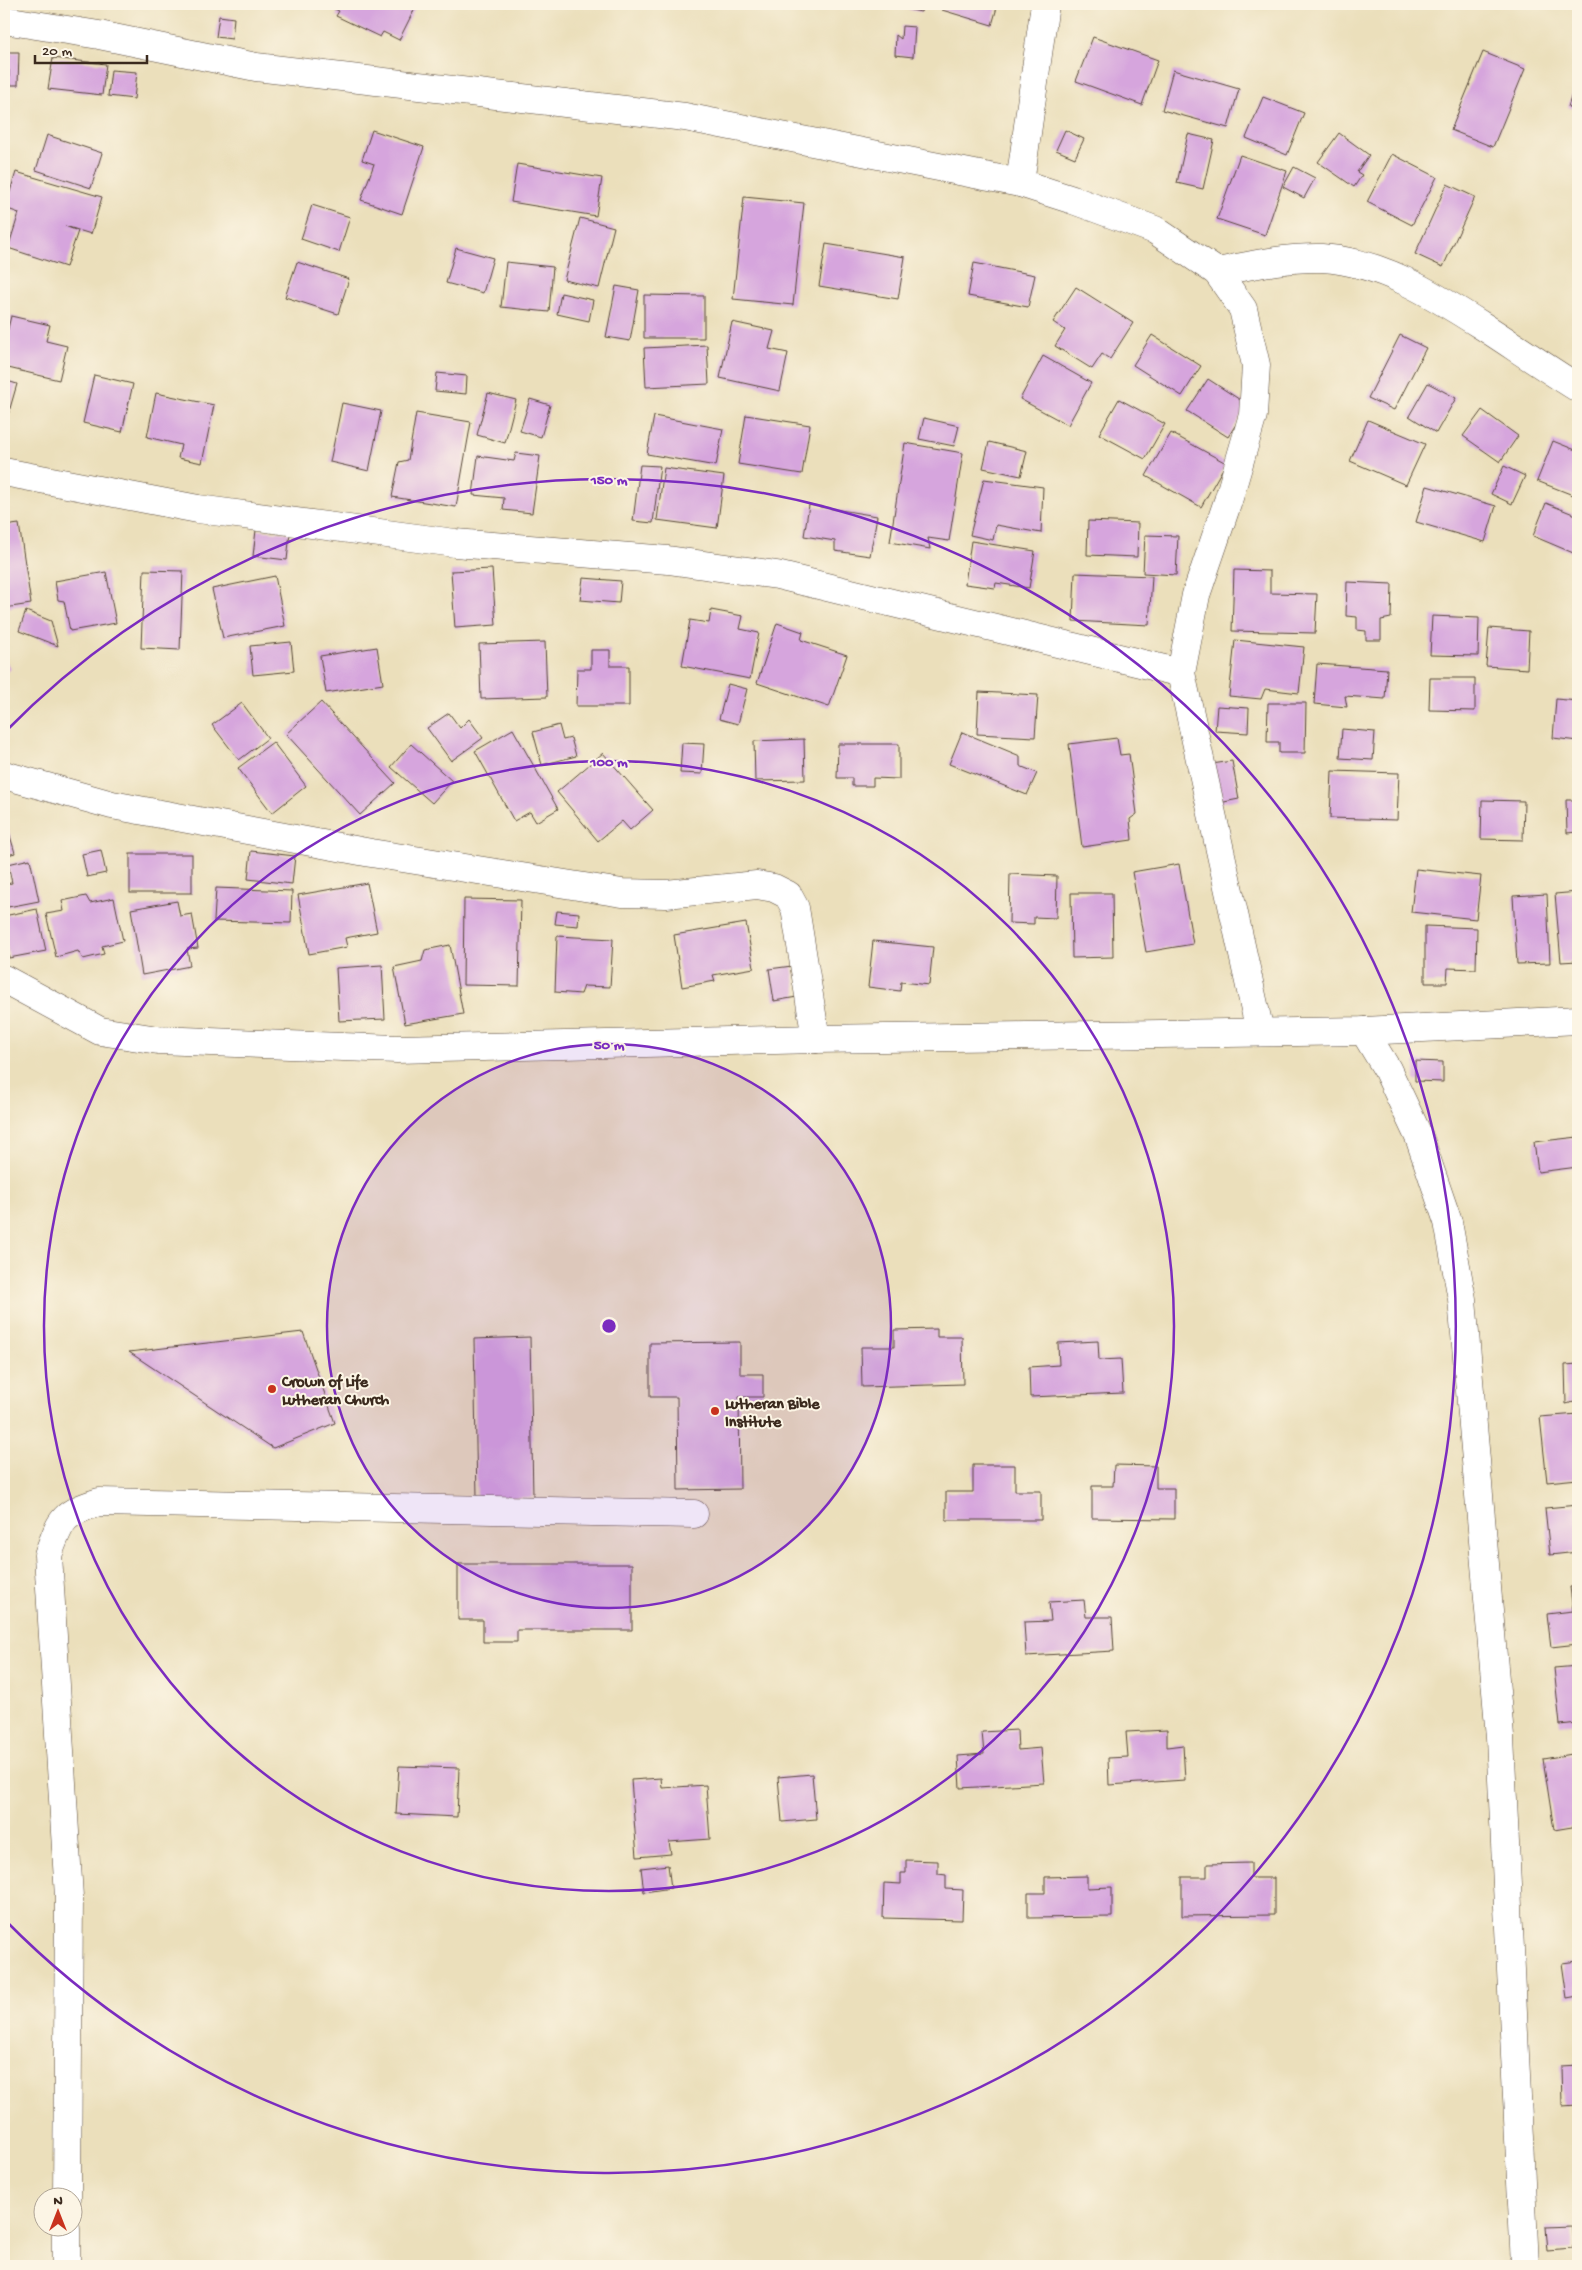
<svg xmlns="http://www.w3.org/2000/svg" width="1582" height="2270" viewBox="0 0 1582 2270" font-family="'Gochi Hand',sans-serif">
	<rect width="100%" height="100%" fill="#fcf5e5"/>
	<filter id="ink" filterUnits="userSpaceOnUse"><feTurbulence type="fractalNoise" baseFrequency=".02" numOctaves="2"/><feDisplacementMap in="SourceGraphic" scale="10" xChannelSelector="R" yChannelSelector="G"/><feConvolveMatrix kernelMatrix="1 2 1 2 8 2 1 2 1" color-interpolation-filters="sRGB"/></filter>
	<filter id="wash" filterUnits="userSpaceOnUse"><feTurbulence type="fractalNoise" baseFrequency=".0096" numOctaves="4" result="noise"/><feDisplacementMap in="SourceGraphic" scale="20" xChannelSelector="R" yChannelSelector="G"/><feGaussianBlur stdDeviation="1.12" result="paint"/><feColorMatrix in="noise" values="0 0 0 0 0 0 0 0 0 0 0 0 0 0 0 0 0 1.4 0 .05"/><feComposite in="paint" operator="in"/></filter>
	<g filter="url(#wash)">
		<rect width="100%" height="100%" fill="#ebdfbb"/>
		<g id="blocks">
			<g fill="#d6a5dd">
				<path d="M323 4H417L399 40 383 32 380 37 336 16 339 11Z"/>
				<path d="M888 4H923L921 12 887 5Z"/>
				<path d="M944 4H998L992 25 942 10Z"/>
				<path d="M219 16 234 18 232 39 216 37Z"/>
				<path d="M902 26 915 27 913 57 895 55 896 35 901 39Z"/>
				<path d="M1093 37 1158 60 1142 105 1076 81Z"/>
				<path d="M4 52H19L18 85H9V70H4Z"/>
				<path d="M1483 52 1525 69 1493 147 1451 130Z"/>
				<path d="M53 58 106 64 102 95 48 89Z"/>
				<path d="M111 70 137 72 134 99 108 96Z"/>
				<path d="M1173 70 1239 89 1228 128 1162 110Z"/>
				<path d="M1578 75V110L1568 107Z"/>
				<path d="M1263 97 1304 113 1287 155 1246 138Z"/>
				<path d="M372 130 424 147 402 214 361 200 374 164 362 160Z"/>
				<path d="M1065 130 1084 139 1075 158 1056 150Z"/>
				<path d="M1339 133 1369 155 1357 172 1362 175 1354 187 1318 162Z"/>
				<path d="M1188 134 1214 140 1203 189 1177 183Z"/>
				<path d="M47 135 102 153 91 188 36 170Z"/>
				<path d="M1392 154 1437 177 1412 225 1367 202Z"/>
				<path d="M1240 155 1287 171 1265 235 1217 219Z"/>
				<path d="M517 164 602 178 596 216 511 202Z"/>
				<path d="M1294 167 1315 178 1304 198 1283 187Z"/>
				<path d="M16 172 102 197 91 234 65 226 78 231 66 267 8 248 19 213 5 208Z"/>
				<path d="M1447 184 1475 197 1443 267 1415 254Z"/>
				<path d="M744 197 804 203 793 305 733 299Z"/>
				<path d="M312 205 350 217 339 252 301 239Z"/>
				<path d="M580 218 614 227 599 288 564 280Z"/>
				<path d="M826 244 905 257 898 299 819 286Z"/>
				<path d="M456 248 493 258 483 293 446 283Z"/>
				<path d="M297 262 349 279 338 314 285 297Z"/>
				<path d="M506 262 553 267 549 312 501 307Z"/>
				<path d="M974 263 1035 275 1028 307 968 296Z"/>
				<path d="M616 286 639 290 630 341 606 337Z"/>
				<path d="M1076 287 1133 323 1110 359 1102 354 1092 369 1055 346 1065 330 1053 322Z"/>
				<path d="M561 293 593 300 589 321 557 314Z"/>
				<path d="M644 295 704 296V338H644Z"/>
				<path d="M11 316 50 325 46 341 67 346 59 380 4 367V345Z"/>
				<path d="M732 322 774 331 769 349 788 353 780 391 720 378Z"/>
				<path d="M1152 335 1201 366 1182 396 1133 365Z"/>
				<path d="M1400 335 1426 348 1394 410 1368 398Z"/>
				<path d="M707 345 709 384 646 387 644 348Z"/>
				<path d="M1043 356 1091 383 1068 425 1020 399Z"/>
				<path d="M437 373 467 376 466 394 435 391Z"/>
				<path d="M94 375 133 384 122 432 83 423Z"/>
				<path d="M1208 379 1248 405 1228 437 1187 411Z"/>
				<path d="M4 380 17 384 4 429Z"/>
				<path d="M1428 383 1456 398 1436 433 1409 416Z"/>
				<path d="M156 393 214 405 202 463 178 458 181 445 147 437Z"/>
				<path d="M488 393 516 400 505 443 477 435Z"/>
				<path d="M530 399 550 405 541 437 520 431Z"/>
				<path d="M1119 399 1165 424 1145 459 1099 434Z"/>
				<path d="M342 403 381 411 369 471 330 462Z"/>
				<path d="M1482 410 1518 436 1500 462 1463 436Z"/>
				<path d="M416 413 471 422 456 507 392 497 399 462 408 460Z"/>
				<path d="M746 415 810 425 802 474 738 464Z"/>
				<path d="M654 416 723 429 716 466 647 454Z"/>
				<path d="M924 418 959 426 954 446 919 439Z"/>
				<path d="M1368 420 1425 444 1406 485 1350 461Z"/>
				<path d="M1171 433 1226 463 1201 507 1146 476Z"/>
				<path d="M1553 441 1578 451V497L1537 481Z"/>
				<path d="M989 442 1027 451 1021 476 983 468Z"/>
				<path d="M905 443 963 453 949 541 928 538 930 549 890 542Z"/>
				<path d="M516 453 540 456 532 513 503 510 504 498 473 495 478 456 514 461Z"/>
				<path d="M640 465 660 466 653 523 633 521Z"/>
				<path d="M1504 466 1525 476 1512 504 1491 494Z"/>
				<path d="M664 468 724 476 717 528 657 520Z"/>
				<path d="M984 479 1043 487 1041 533 996 525 993 540 970 535Z"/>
				<path d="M1427 486 1496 506 1485 542 1416 522Z"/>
				<path d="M1546 503 1578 516V555L1533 536Z"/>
				<path d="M809 505 877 516 870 556 835 551V541L804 536Z"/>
				<path d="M1088 521 1138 523 1137 557 1087 555Z"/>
				<path d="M19 524 31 604 4 608V526Z"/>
				<path d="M256 530 290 533 287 560 253 556Z"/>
				<path d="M1145 535 1178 536 1176 575 1143 573Z"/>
				<path d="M971 541 1035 551 1029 588 996 583 995 588 965 584Z"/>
				<path d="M492 569 496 625 455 628 451 571Z"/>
				<path d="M144 570 183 571 180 650 141 648Z"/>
				<path d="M1234 570 1270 571V593L1317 594 1315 633 1232 631Z"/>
				<path d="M106 572 116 623 70 631 64 601 58 600 55 581Z"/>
				<path d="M1075 573 1152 576 1149 625 1073 621Z"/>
				<path d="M275 576 285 626 223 638 212 589Z"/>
				<path d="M583 578 621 581 619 603 580 600Z"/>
				<path d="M1347 582 1392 584 1391 618 1381 620V640H1366V631L1357 630V617L1346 616Z"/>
				<path d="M711 610 743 616 740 629 759 633 750 679 682 666 690 620 709 623Z"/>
				<path d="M26 611 51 621 58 646 19 631Z"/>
				<path d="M1432 616 1479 618 1478 656 1430 655Z"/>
				<path d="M777 623 803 632 801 640 847 655 829 707 757 683Z"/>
				<path d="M1489 628 1529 631 1527 669 1486 666Z"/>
				<path d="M1235 640 1304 647 1299 693 1265 689 1261 699 1229 696Z"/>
				<path d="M291 642 294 671 253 675 250 646Z"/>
				<path d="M545 642 547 697 481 699 479 644Z"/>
				<path d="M377 647 383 684 326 693 320 656Z"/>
				<path d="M591 650H610V666H629V706H576L577 669H591Z"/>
				<path d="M4 658 11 669 4 673Z"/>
				<path d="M1317 664 1387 669 1385 699 1345 696 1347 707 1314 704Z"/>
				<path d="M1430 678H1475V711L1429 710Z"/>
				<path d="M728 684 747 689 738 724 719 719Z"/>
				<path d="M979 692 1038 695 1035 737 977 734Z"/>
				<path d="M1556 699 1578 701V741L1553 738Z"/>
				<path d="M321 702 395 783 360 815 286 734Z"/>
				<path d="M242 703 268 738 239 760 212 725Z"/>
				<path d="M1268 703H1306L1305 753H1279V742H1267Z"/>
				<path d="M1217 706 1249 708 1248 733 1215 731Z"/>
				<path d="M449 713 460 728 469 719 483 738 451 761 427 728Z"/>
				<path d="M559 725 563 740 571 738 576 756 542 765 533 732Z"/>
				<path d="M513 729 558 809 536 822 530 812 514 821 475 751Z"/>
				<path d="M1342 729 1375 732 1373 760 1340 758Z"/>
				<path d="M962 732 1020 756V766L1037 773 1027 795 949 764Z"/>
				<path d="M1117 738 1120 755 1129 754 1137 814 1130 819 1132 840 1082 847 1069 744Z"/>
				<path d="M804 739 805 780 755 781 754 741Z"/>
				<path d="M273 742 306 786 272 813 238 768Z"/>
				<path d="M682 743 704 744 702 774 680 773Z"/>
				<path d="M411 744 452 781 432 803 391 767Z"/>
				<path d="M838 744H899V779L873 778V786H852V778H837Z"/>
				<path d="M603 753 653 810 630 830 622 821 598 841 557 792Z"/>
				<path d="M1232 761 1239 799 1219 803 1212 764Z"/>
				<path d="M1332 771 1399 773 1397 820 1330 818Z"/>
				<path d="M1482 800 1524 801 1523 840 1481 839Z"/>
				<path d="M1566 800H1578V832L1567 833Z"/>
				<path d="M4 815 15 853 4 856Z"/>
				<path d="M101 850 106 873 87 877 82 854Z"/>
				<path d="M251 851 295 856 292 884 248 879Z"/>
				<rect x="130" y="854" width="62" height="39"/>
				<path d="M30 859 39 901 8 907 4 884 12 883 8 864Z"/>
				<path d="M1179 864 1193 944 1146 952 1132 872Z"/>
				<path d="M1416 869 1481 876 1476 919 1411 912Z"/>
				<path d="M1010 874 1057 876 1056 918 1034 917V924L1009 923Z"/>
				<path d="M367 883 377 932 345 938 347 947 309 954 298 895Z"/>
				<path d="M216 888 292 891 291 923 214 921Z"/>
				<path d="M1578 892V961L1561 962 1555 894Z"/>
				<path d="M1071 893H1112L1113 957 1072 958Z"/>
				<path d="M1547 894 1550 963 1517 964 1513 896Z"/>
				<path d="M86 896 90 903 114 898 123 941 102 946 104 954 83 959 78 951 56 957 46 914 64 911 62 901Z"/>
				<path d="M464 899 521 900 519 986 463 985Z"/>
				<path d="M177 901 180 916 192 914 198 948 187 949 190 966 142 975 131 909Z"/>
				<path d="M37 909 46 951 9 958 4 932V916Z"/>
				<path d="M557 911 579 913 578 926 555 924Z"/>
				<path d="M746 923 754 968 713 975 715 981 682 987 674 935Z"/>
				<path d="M1425 926 1477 928 1476 969 1448 968 1447 983H1425Z"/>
				<path d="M557 936 613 939 610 987 584 986 581 994 555 992Z"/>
				<path d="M873 941 933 947 929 985 901 982 900 991 868 987Z"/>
				<path d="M450 945 463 1014 405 1024 394 967 422 961 425 950Z"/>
				<path d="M382 965 385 1019 339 1021 336 968Z"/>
				<path d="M792 966 797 997 774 1001 769 969Z"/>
				<path d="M1415 1061 1443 1062V1082L1415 1081Z"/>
				<path d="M1578 1137V1167L1538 1172 1534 1142Z"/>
				<path d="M937 1329V1337H962L963 1384 862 1387 861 1347H894V1330Z"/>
				<path d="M303 1332 335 1423 273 1448 129 1352Z"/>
				<path d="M530 1337 533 1497 477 1498 474 1339Z"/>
				<path d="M1098 1341 1099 1360 1121 1359 1123 1393 1030 1397 1029 1367 1059 1365 1058 1343Z"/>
				<path d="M740 1342V1374H763V1397H739L740 1489 678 1490 677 1397H650V1343Z"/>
				<path d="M1578 1364V1401L1566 1404 1565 1365Z"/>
				<path d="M1578 1414V1479L1547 1482 1540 1417Z"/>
				<path d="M973 1465H1015V1491H1041V1520H946V1492H973Z"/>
				<path d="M1114 1465 1156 1466V1488H1174V1519L1092 1518V1486H1113Z"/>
				<path d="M1578 1505V1552L1550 1555 1545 1508Z"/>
				<path d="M458 1564H632V1630H517V1642H483V1620H458Z"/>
				<path d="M1578 1586V1644L1551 1647 1547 1614 1573 1611 1570 1587Z"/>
				<path d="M1084 1600 1086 1617H1112L1114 1651 1026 1656 1024 1622 1051 1621 1049 1602Z"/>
				<path d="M1578 1666V1723L1560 1725 1554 1668Z"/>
				<path d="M1017 1730 1018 1750 1041 1748 1044 1783 960 1788 958 1756 984 1754 982 1732Z"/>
				<path d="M1167 1730V1747L1183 1745 1185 1780 1109 1785 1108 1758 1128 1757 1126 1732Z"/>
				<path d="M1578 1753V1826L1554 1830 1543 1759Z"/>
				<path d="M399 1766 459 1768 457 1817 396 1814Z"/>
				<path d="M812 1774 816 1819 782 1822 778 1777Z"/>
				<path d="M661 1778 662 1788 706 1785 710 1839 669 1842 671 1854 637 1857 631 1780Z"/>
				<path d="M906 1860 938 1861V1874L946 1875V1889L963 1890 962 1920 883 1918 884 1883 901 1884V1873H906Z"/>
				<path d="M1251 1863V1878H1274V1915L1182 1916V1877H1207V1864Z"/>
				<path d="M668 1865 671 1888 644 1892 641 1868Z"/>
				<path d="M1087 1876V1888L1112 1887V1917L1028 1918V1893H1045V1877Z"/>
				<path d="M1578 1961V1996L1567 1998 1562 1963Z"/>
				<path d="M1578 2065V2104L1562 2105 1561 2066Z"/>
				<path d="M1575 2130H1578V2186H1577Z"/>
				<path d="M1572 2226 1573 2249 1547 2251 1545 2227Z"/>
			</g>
		</g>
	</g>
	<g filter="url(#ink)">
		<use href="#blocks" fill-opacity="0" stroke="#554536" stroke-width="1"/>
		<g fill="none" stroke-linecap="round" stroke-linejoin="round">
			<g stroke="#554536" stroke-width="29">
				<g id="street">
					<path d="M4 20 99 35 256 67 685 117 1020 183 1073 200 1155 230 1217 272 1243 309 1256 365 1253 415 1228 501 1196 595 1181 673 1260 1032"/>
					<path d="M1020 183 1045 4"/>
					<path d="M1217 272C1252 265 1286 257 1322 258 1386 262 1440 299 1492 332 1521 351 1549 370 1578 388"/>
					<path d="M4 472 198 509 455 543 668 560 777 575 1181 673"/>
					<path d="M4 775 112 805 371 853 622 893 666 894 757 885 774 888 788 895 795 908 816 1039"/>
					<path d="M4 979 100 1031 158 1040 397 1049 816 1039 1364 1031 1578 1020"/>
					<path d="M1364 1031 1387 1069 1419 1137 1448 1222 1462 1299 1500 1737 1525 2266"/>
					<path d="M67 2198 69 1897 48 1555C61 1520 61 1514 99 1502L694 1514"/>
					<path d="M66 2266V2228"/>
				</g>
			</g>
			<use href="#street" stroke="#fff" stroke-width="28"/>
		</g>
	</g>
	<circle cx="609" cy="1326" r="282" fill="#7b2cbf" fill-opacity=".12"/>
	<g fill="none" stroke="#7b2cbf" stroke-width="2.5">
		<circle cx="609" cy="1326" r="282"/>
		<circle cx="609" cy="1326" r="565"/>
		<path d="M5 732A847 847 0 1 1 5 1920"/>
	</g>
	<g fill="#c8321e" stroke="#fcf5e5" stroke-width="2">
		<circle cx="272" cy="1389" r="5"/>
		<circle cx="715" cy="1411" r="5"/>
	</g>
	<g text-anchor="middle" stroke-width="4" stroke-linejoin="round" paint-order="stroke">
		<g font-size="16" font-weight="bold" fill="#3b2a1e" stroke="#fcf5e5" text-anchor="start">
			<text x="282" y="1386">Crown of Life<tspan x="282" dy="18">Lutheran Church</tspan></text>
			<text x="725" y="1408">Lutheran Bible<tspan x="725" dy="18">Institute</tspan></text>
		</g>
	</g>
	<circle cx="609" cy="1326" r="8" fill="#7b2cbf" stroke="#fcf5e5" stroke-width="2.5"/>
	<g font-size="15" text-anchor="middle" font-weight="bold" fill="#7b2cbf" stroke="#fcf5e5" stroke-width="4" stroke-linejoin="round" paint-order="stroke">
		<text x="609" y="484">150 m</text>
		<text x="609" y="766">100 m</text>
		<text x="609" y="1049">50 m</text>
	</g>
	<rect width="1582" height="2270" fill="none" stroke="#fcf5e5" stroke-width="20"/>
	<g transform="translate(58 2212)"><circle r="24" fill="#fcf5e5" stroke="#afa495"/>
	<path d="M0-4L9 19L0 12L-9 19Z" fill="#c8321e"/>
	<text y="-8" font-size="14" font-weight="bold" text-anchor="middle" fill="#3b2a1e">N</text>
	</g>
	<path d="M35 55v8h112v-8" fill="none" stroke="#3b2a1e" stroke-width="2.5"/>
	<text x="42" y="55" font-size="15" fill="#3b2a1e" stroke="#fcf5e5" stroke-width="4" paint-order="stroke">20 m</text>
</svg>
